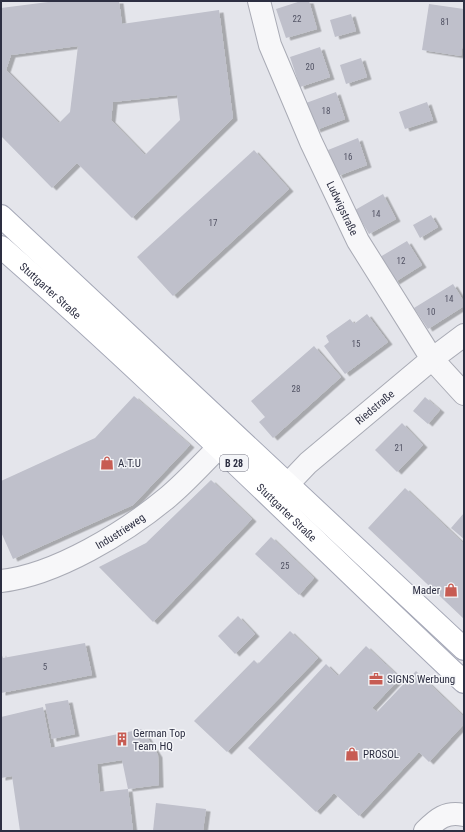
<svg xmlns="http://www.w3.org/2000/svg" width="465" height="832" viewBox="0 0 465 832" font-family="'Roboto Condensed',sans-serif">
	<defs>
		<filter id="shadow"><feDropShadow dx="4.5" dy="2.5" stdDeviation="0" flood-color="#0004"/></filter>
	</defs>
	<rect width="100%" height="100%" fill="#e4e5eb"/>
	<g fill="#bfc0cb" fill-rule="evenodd" filter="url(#shadow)">
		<path d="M56 1H119L122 24 219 10 233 118 132 218 77 163 52 188 1 136V8ZM78 46 70 112 59 123 6 70 11 55ZM177 95 180 120 145 155 111 120 113 102Z"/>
		<path d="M301 1H309L317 29 286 38 276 9Z"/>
		<path d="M429 4 464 9V35L461 56 422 50Z"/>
		<path d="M351 14 356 31 335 37 330 20Z"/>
		<path d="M320 47 330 77 300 87 290 57Z"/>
		<path d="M361 58 367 77 346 84 340 65Z"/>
		<path d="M336 92 345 119 316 130 306 103Z"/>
		<path d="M427 102 433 120 405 129 399 112Z"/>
		<path d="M358 138 367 165 338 176 328 150Z"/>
		<path d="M254 150 289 189 173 296 137 257Z"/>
		<path d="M383 194 396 219 369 234 355 210Z"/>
		<path d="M431 215 438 227 420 238 413 225Z"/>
		<path d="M407 241 422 265 395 282 380 257Z"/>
		<path d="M453 284 464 302V306L428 329 414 308Z"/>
		<path d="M367 314 388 342 345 374 324 346 329 342 326 336 350 319 354 324Z"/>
		<path d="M314 346 341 377 273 438 259 422 265 417 251 401Z"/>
		<path d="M134 396 190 445 133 505 13 559 1 532V481L95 438Z"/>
		<path d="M425 397 440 410 428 424 413 411Z"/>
		<path d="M402 423 423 445 397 472 375 450Z"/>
		<path d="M211 480 252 519 153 622 99 567 146 543Z"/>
		<path d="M405 488 464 544V619L368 528Z"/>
		<path d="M464 513V539L451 528Z"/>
		<path d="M271 537 314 578 299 595 255 554Z"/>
		<path d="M238 616 255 634 235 654 218 636Z"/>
		<path d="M290 631 318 658 227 752 194 721 254 660 258 664Z"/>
		<path d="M85 643 92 675 1 693V653L3 658Z"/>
		<path d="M366 646 400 678 372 708 377 712 416 671 464 717V724L429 762 419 752 359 816 334 793 316 812 248 748 326 664 338 676Z"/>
		<path d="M68 700 75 734 52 739 45 704Z"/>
		<path d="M43 707 51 748 142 729 158 755 159 785 128 789 133 831H20L12 776 1 778V717ZM122 760 128 789 100 792 97 764Z"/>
		<path d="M156 803 206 809 203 831H153Z"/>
	</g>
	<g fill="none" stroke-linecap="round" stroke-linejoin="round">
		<g stroke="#a9abb5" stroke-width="24">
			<g id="minor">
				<path id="s1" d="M259 1 270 45 311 142 358 241 432 359 464 394"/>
				<path id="s2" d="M288 484 308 463 432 359 464 335"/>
				<path id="s3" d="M1 581C56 575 126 532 168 497 186 482 202 464 218 448"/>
				<path d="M425 831C437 819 446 811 464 815"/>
			</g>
		</g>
		<g stroke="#a4a7b6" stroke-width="24">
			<g id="major">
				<path d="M1 216 464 649"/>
				<path id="s4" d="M1 247C160 386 310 537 464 682"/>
			</g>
		</g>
		<use href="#minor" stroke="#f7f7f9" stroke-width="22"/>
		<use href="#major" stroke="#fff" stroke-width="22"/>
	</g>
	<defs>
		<g id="shop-bare" transform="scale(1.08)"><path d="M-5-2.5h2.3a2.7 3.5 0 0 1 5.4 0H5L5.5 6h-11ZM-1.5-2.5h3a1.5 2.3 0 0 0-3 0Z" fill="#c75c53" stroke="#f4f5f8" stroke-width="2.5" paint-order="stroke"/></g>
		<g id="office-bare" transform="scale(1.08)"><path d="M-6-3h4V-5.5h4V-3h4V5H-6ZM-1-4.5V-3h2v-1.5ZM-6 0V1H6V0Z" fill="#c75c53" stroke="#f4f5f8" stroke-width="2.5" paint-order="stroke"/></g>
		<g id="building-bare" transform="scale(1.08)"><path d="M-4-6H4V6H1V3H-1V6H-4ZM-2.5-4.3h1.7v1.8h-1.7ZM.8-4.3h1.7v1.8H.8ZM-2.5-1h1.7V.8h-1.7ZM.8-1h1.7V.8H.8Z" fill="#c75c53" stroke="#f4f5f8" stroke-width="2.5" paint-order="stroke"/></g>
	</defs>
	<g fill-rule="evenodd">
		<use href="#shop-bare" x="107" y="463"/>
		<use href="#shop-bare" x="451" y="590"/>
		<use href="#office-bare" x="376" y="679"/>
		<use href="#building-bare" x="122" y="739"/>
		<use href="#shop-bare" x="352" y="754"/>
	</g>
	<g text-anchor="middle" stroke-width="3" stroke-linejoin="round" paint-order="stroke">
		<g font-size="9" fill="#525364">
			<text x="297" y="22">22</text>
			<text x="445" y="25">81</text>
			<text x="310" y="70">20</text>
			<text x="326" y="114">18</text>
			<text x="348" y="160">16</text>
			<text x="376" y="217">14</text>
			<text x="213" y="226">17</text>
			<text x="401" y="264">12</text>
			<text x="449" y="302">14</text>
			<text x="431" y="315">10</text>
			<text x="356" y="347">15</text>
			<text x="296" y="392">28</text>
			<text x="399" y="451">21</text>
			<text x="285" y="569">25</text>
			<text x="45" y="670">5</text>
		</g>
		<rect fill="#f4f5f8" stroke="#696a79" stroke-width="1" x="220" y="455" width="28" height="16" rx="3"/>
		<g font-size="10" font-weight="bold" fill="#2d2f42">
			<text x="234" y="467">B 28</text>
		</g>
		<g font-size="11" fill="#2d2f42" stroke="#f4f5f8">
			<text dy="4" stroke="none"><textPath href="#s1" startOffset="224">Ludwigstraße</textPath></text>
			<text dy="4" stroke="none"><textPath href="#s4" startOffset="66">Stuttgarter Straße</textPath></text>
			<text dy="4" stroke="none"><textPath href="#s2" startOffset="116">Riedstraße</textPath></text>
			<text dy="4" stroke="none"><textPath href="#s4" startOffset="390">Stuttgarter Straße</textPath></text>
			<text dy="4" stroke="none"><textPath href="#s3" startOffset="130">Industrieweg</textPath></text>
		</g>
		<g font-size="11" fill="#2d2f42" stroke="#f4f5f8" text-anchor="start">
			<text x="118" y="467">A.T.U</text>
			<text x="440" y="594" text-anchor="end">Mader</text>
			<text x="387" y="683">SIGNS Werbung</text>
			<text x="133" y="737">German Top<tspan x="133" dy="13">Team HQ</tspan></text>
			<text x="363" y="758">PROSOL</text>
		</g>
	</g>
	<rect width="465" height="832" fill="none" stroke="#2d2f42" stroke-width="4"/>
</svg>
